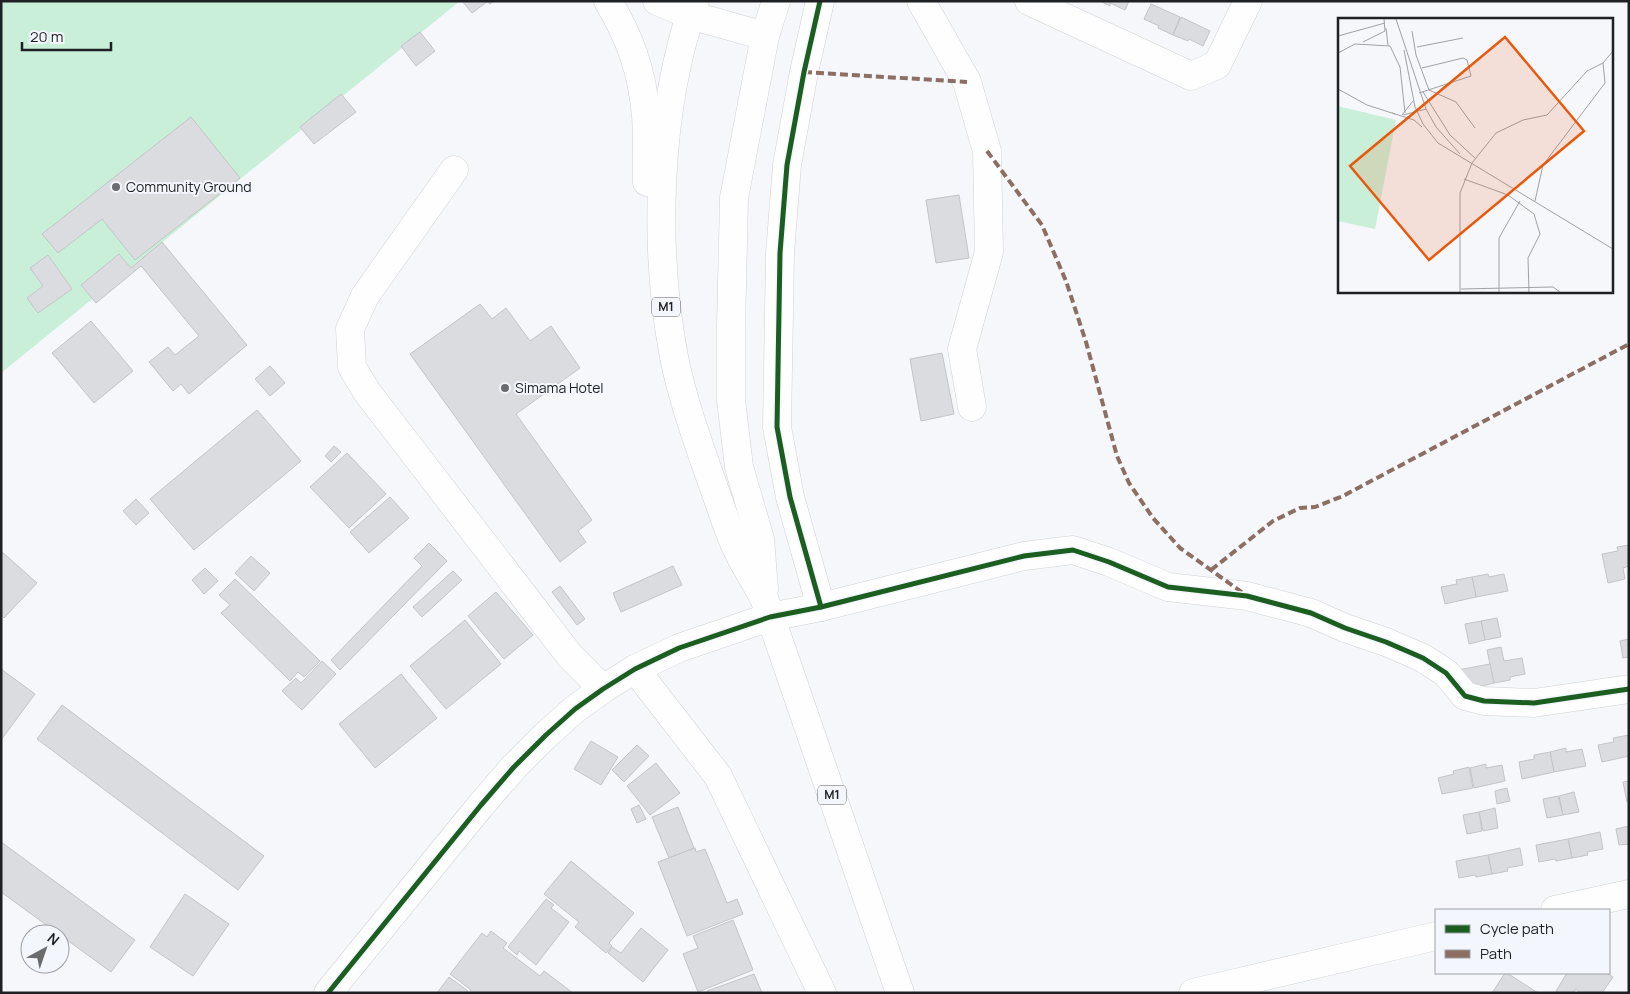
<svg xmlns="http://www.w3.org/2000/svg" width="1630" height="994" viewBox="0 0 1630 994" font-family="Manrope,sans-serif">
	<rect width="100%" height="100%" fill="#f5f7fb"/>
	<path fill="#c9efd9" d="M1 1H460L1 373Z"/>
	<g fill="#dadcdf" stroke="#c3c4c7">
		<path d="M462 1H494L490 4 487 2 472 13Z"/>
		<path d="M1100 1H1129L1125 10 1110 3V6Z"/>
		<path d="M1151 4 1180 17 1173 35 1158 28 1159 26 1144 19Z"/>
		<path d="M1181 17 1210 31 1203 46 1189 39 1188 41 1173 35Z"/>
		<path d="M420 32 435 51 416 66 401 46Z"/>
		<path d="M341 94 356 112 314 144 300 127Z"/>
		<path d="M191 117 240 178 135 260 102 219 58 253 42 234Z"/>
		<path d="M959 195 969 258 936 263 926 200Z"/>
		<path d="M162 242 247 345 189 394 181 384 173 391 149 362 168 347 175 355 199 336 141 266 96 303 81 285 119 254 131 268Z"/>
		<path d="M48 255 72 289 38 313 27 298 43 286 30 268Z"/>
		<path d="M480 304 492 319 506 308 530 341 551 326 580 368 516 414 592 520 578 531 586 542 560 562 410 354Z"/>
		<path d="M91 321 133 371 94 403 52 353Z"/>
		<path d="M942 353 954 414 921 421 910 359Z"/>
		<path d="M270 366 285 383 270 396 255 379Z"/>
		<path d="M257 410 301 461 194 550 150 499Z"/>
		<path d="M334 446 341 452 331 462 325 456Z"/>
		<path d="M347 453 386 494 349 528 310 487Z"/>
		<path d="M390 497 409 518 369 553 350 532Z"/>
		<path d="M136 499 149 513 136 525 123 511Z"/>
		<path d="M429 543 447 561 340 670 331 660 422 566 414 558Z"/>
		<path d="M1629 545V566L1623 568 1625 579 1608 583 1602 554 1618 551 1617 547Z"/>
		<path d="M1 551 37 583 4 618 1 615Z"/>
		<path d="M251 556 270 573 254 591 235 573Z"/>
		<path d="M673 566 682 585 621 612 613 593Z"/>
		<path d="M205 568 218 581 204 594 192 580Z"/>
		<path d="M453 571 462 580 422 617 413 607Z"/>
		<path d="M1488 574 1489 577 1504 574 1508 591 1476 597 1472 577Z"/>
		<path d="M1472 577 1476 597 1445 604 1441 587 1457 584 1456 580Z"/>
		<path d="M235 579 320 661 304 677 298 672 290 681 221 613 230 605 219 595Z"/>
		<path d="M560 586 585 619 577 625 552 592Z"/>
		<path d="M496 592 533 635 504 659 468 616Z"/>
		<path d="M1497 618 1501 637 1485 640 1481 621Z"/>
		<path d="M465 620 501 664 446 709 410 666Z"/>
		<path d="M1481 621 1485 640 1469 644 1465 624Z"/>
		<path d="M1629 639V657L1623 658 1620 641Z"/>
		<path d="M1501 647 1504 661 1522 658 1525 674 1510 677V680L1494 683 1487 650Z"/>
		<path d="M322 661 336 674 302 710 282 691 296 678 301 683Z"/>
		<path d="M1490 664 1494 683 1478 687V684L1462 687 1458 670Z"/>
		<path d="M1 669 35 694 1 740Z"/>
		<path d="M401 674 437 718 375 768 339 724Z"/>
		<path d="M62 705 264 856 238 890 37 739Z"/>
		<path d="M1629 735V756L1602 762 1598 745 1614 742 1613 738Z"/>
		<path d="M591 741 618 757 601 785 574 769Z"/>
		<path d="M637 745 649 756 624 782 612 770Z"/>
		<path d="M1566 748V752L1582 749 1586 766 1554 772 1550 752Z"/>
		<path d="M1550 752 1554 772 1522 779 1519 762 1534 759V755Z"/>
		<path d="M656 763 680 793 650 815 627 786Z"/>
		<path d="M1486 764V768L1502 765 1505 781 1474 788 1470 768Z"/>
		<path d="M1469 767 1473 788 1442 794 1438 778 1454 774 1453 771Z"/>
		<path d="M1629 781V801L1627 802 1623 782Z"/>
		<path d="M1507 788 1510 801 1497 804 1495 791Z"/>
		<path d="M1574 792 1579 812 1563 815 1559 796Z"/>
		<path d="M1558 796 1563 815 1547 818 1543 799Z"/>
		<path d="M639 805 646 819 637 823 631 809Z"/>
		<path d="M678 807 694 848 669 858 652 817Z"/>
		<path d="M1495 808 1498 828 1483 831 1479 812Z"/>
		<path d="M1479 812 1482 831 1467 834 1463 815Z"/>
		<path d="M1629 826V844L1619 845 1616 829Z"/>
		<path d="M1600 832 1603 849 1587 852 1588 855 1572 858 1568 839Z"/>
		<path d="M1568 839 1572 858 1556 861 1555 859 1539 862 1536 845Z"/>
		<path d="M1 842 135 940 111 972 1 892Z"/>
		<path d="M695 848 696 852 705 849 727 903 737 899 743 914 687 936 658 862Z"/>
		<path d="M1520 848 1523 865 1507 868 1508 871 1492 874 1488 855Z"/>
		<path d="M1488 855 1492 874 1476 877 1475 875 1459 878 1456 861Z"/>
		<path d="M571 861 634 913 609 943 612 946 606 953 575 927 579 922 544 894Z"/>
		<path d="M185 894 229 924 193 976 150 947Z"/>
		<path d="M546 899 554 905 551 908 569 922 536 965 519 951 517 955 508 947Z"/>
		<path d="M733 920 753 970 698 992 683 954 698 948 693 936Z"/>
		<path d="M641 928 668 950 643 982 608 953 612 947 621 953Z"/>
		<path d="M491 931 507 943 503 948 540 976 544 971 573 993H469L471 990 450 974 482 933 487 937Z"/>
		<path d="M1505 973H1507L1538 993H1492Z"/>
		<path d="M1567 973H1607L1613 977 1602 993H1581L1576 989 1573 993H1559L1556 991Z"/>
		<path d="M754 974 762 993H708L707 991Z"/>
		<path d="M449 977 468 991 466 993H437Z"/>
	</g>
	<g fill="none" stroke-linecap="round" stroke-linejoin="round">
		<g stroke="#d0d1d4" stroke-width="29">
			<g id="minor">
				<path d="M657 1 690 15 765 36"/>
				<path d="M820 1 804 72 787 165 780 253 777 427 790 497 821 607"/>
				<path d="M921 1 967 82 987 151 989 252 962 349 972 407"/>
				<path d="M1029 1 1191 76 1217 65 1248 1"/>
				<path d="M454 170 365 296 350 329 352 367 367 392 570 656 603 689"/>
				<path d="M635 669 718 776 822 993"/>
				<path d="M1555 910 1629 894"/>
				<path d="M328 993 481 805 513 768 546 735 575 709 603 689 635 669 679 648 770 617 821 607 1024 556 1073 550 1109 562 1168 587 1247 596 1311 613 1345 628 1386 642 1423 658 1446 673 1465 696 1484 701 1534 703 1629 689"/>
				<path d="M1193 993 1436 936"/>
			</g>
		</g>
		<g stroke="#d0d1d4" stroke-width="29">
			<g id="highway">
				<path d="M608 1C631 40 642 71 646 116 648 138 646 160 647 182"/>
				<path d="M695 1C657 108 653 246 674 357 683 402 699 445 714 488 721 507 727 527 735 545 743 563 755 581 764 598L900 993"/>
				<path d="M764 589 760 539 739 467 731 400V327L734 198 765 36 776 1"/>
			</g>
		</g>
		<use href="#minor" stroke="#fefefe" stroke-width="28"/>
		<use href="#highway" stroke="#fefefe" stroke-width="28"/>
		<g stroke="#8d6e63" stroke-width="4" stroke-dasharray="8 4" stroke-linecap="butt">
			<path d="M804 72 967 82"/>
			<path d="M987 151 1042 225 1066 281 1086 342 1117 456 1129 483 1153 518 1180 548 1243 593"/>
			<path d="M1211 570 1273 521 1300 508 1315 507 1343 496 1629 344"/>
		</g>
		<g stroke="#f3f6fd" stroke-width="8">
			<g id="cycleway">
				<path d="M820 1 804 72 787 165 780 253 777 427 790 497 821 607"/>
				<path d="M328 993 481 805 513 768 546 735 575 709 603 689 635 669 679 648 770 617 821 607 1024 556 1073 550 1109 562 1168 587 1247 596 1311 613 1345 628 1386 642 1423 658 1446 673 1465 696 1484 701 1534 703 1629 689"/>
			</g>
		</g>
		<use href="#cycleway" stroke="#1b5e20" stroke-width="5"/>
	</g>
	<g fill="#6a6b6f" stroke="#f3f6fd" stroke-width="2">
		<circle cx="116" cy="187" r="5"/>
		<circle cx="505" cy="388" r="5"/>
	</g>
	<g text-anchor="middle" stroke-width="4" stroke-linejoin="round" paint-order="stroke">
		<g fill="#f3f6fd" stroke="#5f6064" stroke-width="1">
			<rect x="652" y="297.5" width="28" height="19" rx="4"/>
			<rect x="818" y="785.5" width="28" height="19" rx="4"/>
		</g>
		<g font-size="12" font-weight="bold" fill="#1f2023">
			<text x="666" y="311">M1</text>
			<text x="832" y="799">M1</text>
		</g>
		<g font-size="14" fill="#1f2023" stroke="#f3f6fd" text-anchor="start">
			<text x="126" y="192">Community Ground</text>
			<text x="515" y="393">Simama Hotel</text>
		</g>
	</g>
	<g transform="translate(1338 18)">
		<rect width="275" height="275" fill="#f5f7fb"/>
		<path d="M0 88 58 102 37 211 0 203Z" fill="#c9efd9"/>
		<path fill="none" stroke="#9fa1a5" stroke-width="1" d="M58 1 88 91 98 109 122 136M48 10 50 27M74 13 78 37 91 72 118 84 137 110M0 18 47 5M25 24 47 13 46 1M79 29 125 20M66 32 77 89 85 106 100 125 275 231M0 35 17 26 52 28 62 49 67 95M0 71 29 87 57 96M85 74 112 117 138 141M81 75 133 58 129 42 125 40 84 50M54 95 76 102 84 109M64 97 75 83M65 97 88 91M126 161 170 177 196 196 202 216 190 240 191 274M197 183 205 147 267 65 265 45M123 271 215 269 222 274M122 274V175L134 145 158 115 185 102 209 97 249 53 265 45 275 33M161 274V220L182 183"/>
		<path fill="#e8590c" fill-opacity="0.15" stroke="#e8590c" stroke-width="2.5" d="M167 19 246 113 91 242 12 148Z"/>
		<rect width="275" height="275" fill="none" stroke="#1f2023" stroke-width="2.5"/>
	</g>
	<rect width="1630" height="994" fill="none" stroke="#1f2023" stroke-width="5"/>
	<rect x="1435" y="909" width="175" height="65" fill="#f3f6fd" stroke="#9ea0a6"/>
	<rect x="1445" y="925" width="25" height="8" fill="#1b5e20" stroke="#9ea0a6"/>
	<text x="1480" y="934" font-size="15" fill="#1f2023">Cycle path</text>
	<rect x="1445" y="950" width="25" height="8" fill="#8d6e63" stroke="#9ea0a6"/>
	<text x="1480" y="959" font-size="15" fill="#1f2023">Path</text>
	<g transform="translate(45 949) rotate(40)"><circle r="24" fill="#f3f6fd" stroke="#9ea0a6"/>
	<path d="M0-4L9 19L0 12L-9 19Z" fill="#6a6b6f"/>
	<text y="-8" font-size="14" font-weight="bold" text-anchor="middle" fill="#1f2023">N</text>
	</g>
	<path d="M22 42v8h89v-8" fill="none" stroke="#1f2023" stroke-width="2.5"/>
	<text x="30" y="42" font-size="15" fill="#1f2023" stroke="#f3f6fd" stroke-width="4" paint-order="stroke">20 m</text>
</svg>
